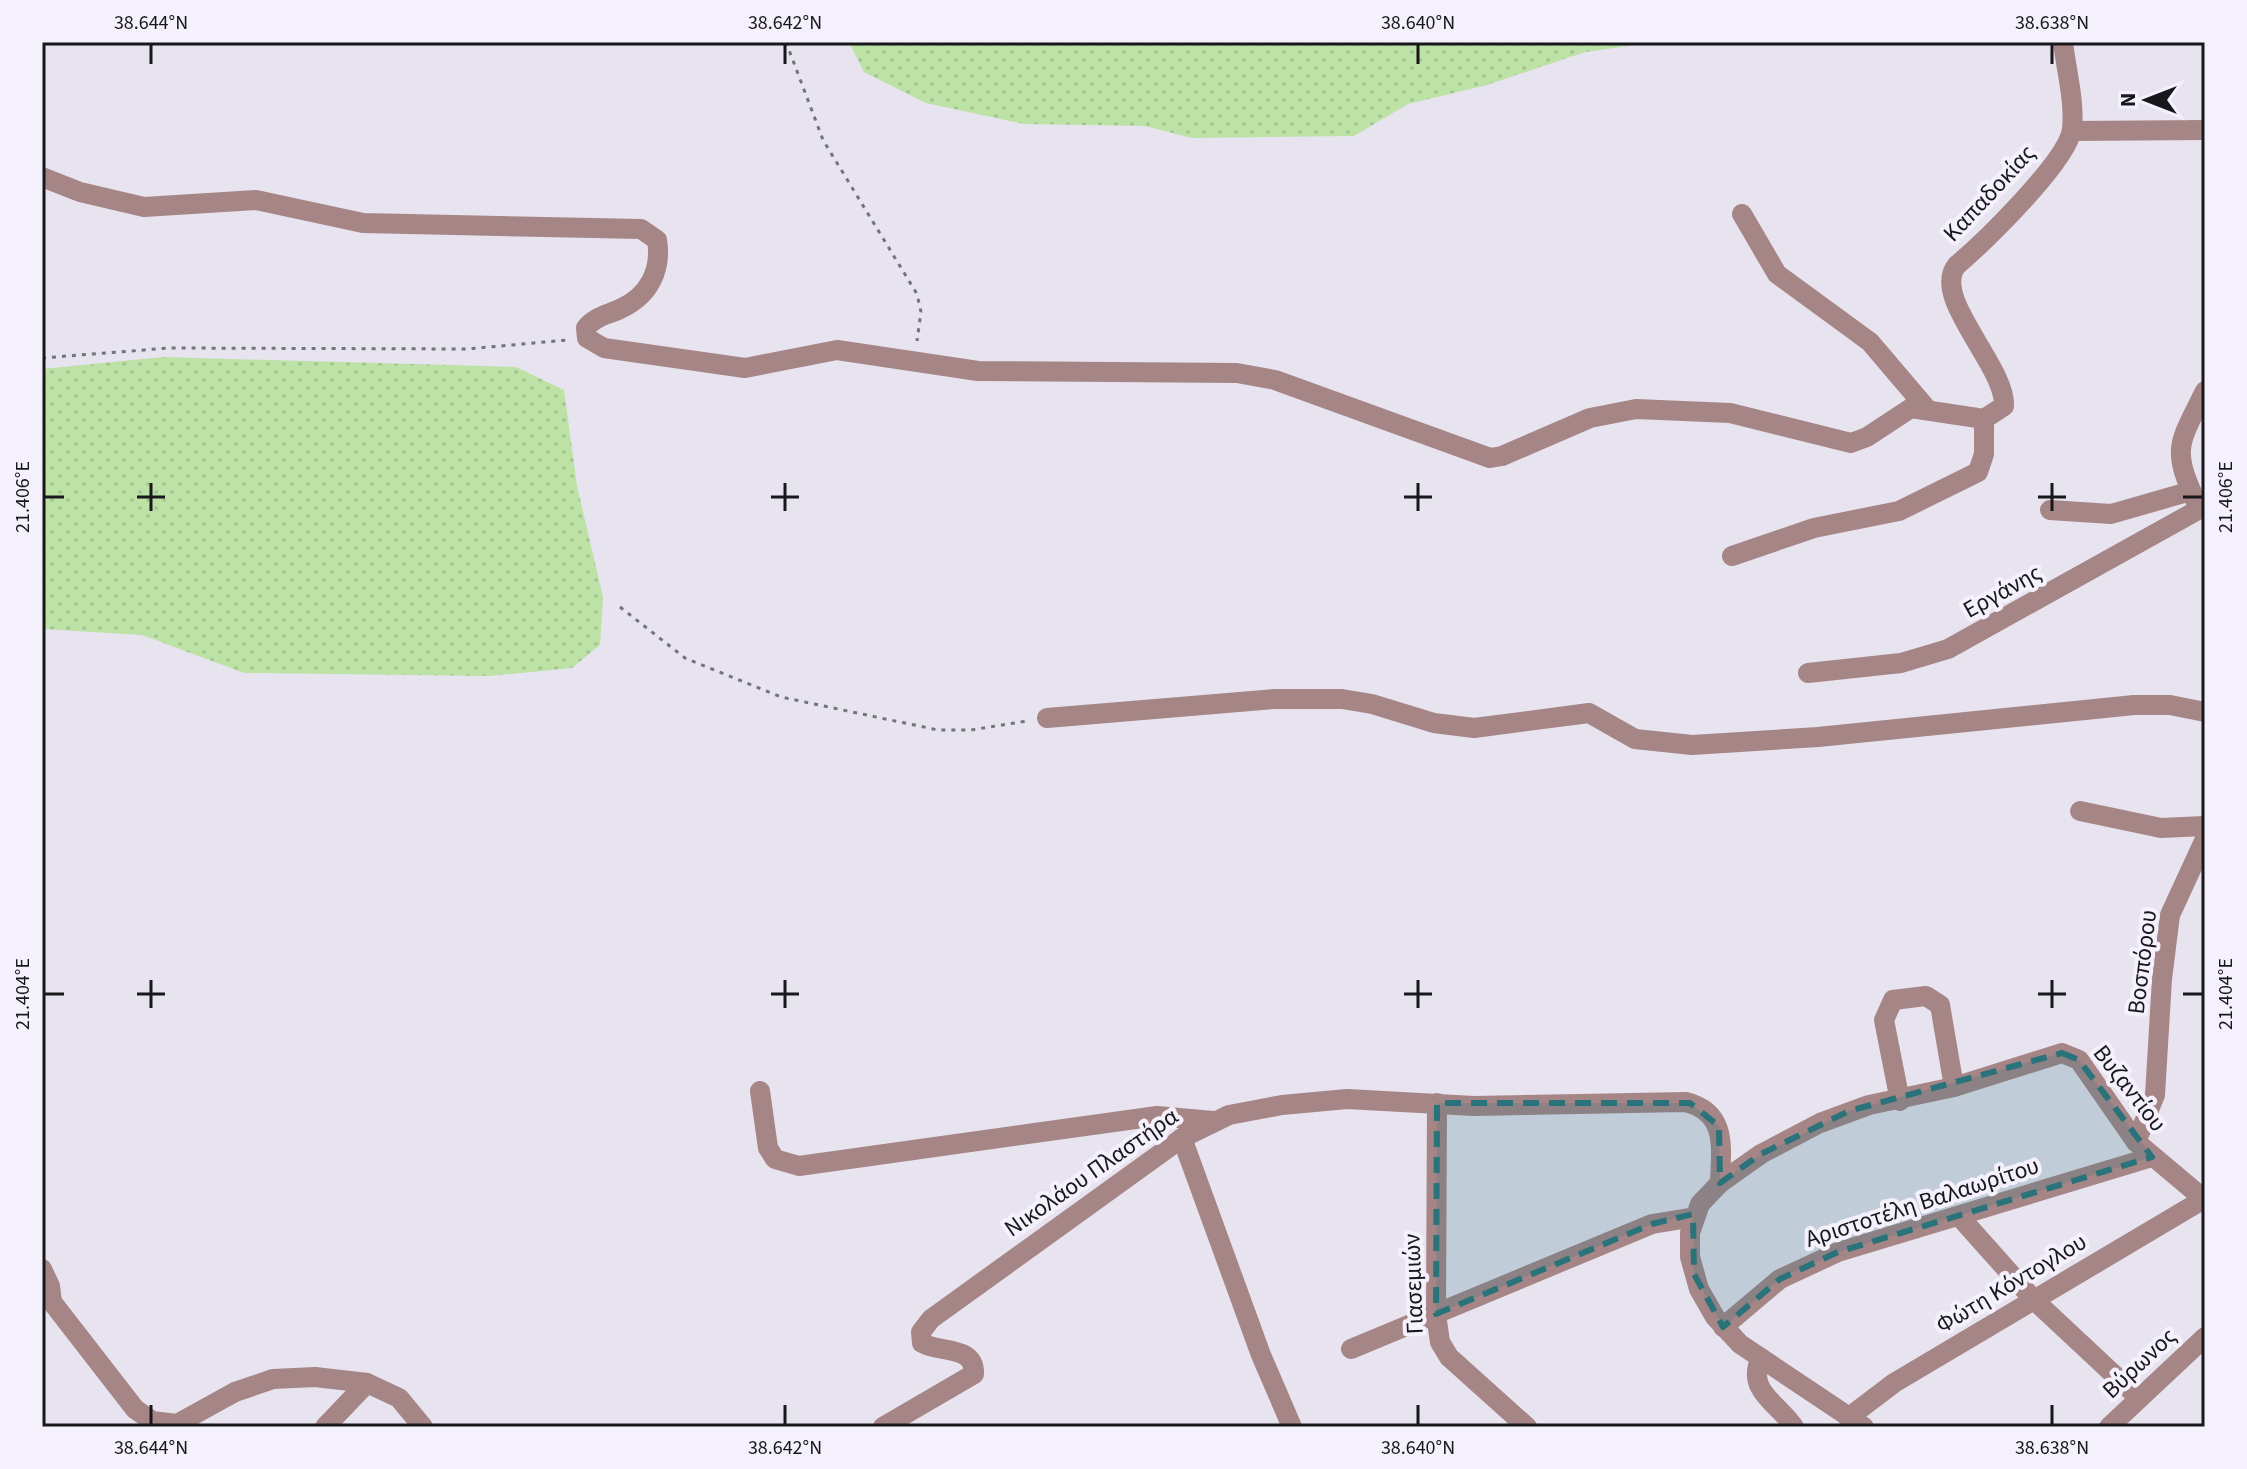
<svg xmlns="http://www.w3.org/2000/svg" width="2247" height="1469" viewBox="0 0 2247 1469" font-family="'Source Sans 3',sans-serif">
	<defs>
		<pattern id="grass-dots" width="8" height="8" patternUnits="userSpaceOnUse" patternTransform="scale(2)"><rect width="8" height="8" fill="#bde2a6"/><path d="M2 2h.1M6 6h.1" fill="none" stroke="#a2c18e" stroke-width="1.8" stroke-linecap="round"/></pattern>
	</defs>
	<rect width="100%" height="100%" fill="#e7e3ef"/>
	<g fill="url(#grass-dots)">
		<path d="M849 42H1658L1585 52 1487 85 1408 104 1354 136 1192 138 1145 126 1024 124 926 103 864 72Z"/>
		<path d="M163 357 516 367 564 390 577 486 603 597 600 645 572 668 489 676 244 673 142 635 42 629V369Z"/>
	</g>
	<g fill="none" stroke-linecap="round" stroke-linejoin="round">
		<g stroke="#75737a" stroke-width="3" stroke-dasharray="4 6" stroke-linecap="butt">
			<path d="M786 42 823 140 917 294 921 312 917 341"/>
			<path d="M42 358 169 348 467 349 567 340"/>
			<path d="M620 607 685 658 781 697 938 730H971L1027 721"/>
		</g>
		<g stroke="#a68586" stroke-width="20">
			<path d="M2072 131 2205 130"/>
			<path d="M42 177 80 192 144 207 256 200 363 223 641 229 657 240C662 270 649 296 620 309 607 315 594 317 586 328L587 338 604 348 745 368 837 350 978 371 1237 373 1275 380 1490 458 1502 456 1590 418 1636 409 1730 413 1851 443 1867 437 1911 408 1984 419 2004 406C2006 366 1930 297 1957 265 1983 243 2068 161 2072 129 2075 102 2066 69 2063 42"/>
			<path d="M1742 214 1777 274 1870 342 1927 409"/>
			<path d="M2196 502C2171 447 2179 444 2205 391"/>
			<path d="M2050 510 2111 514 2191 491"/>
			<path d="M1732 556 1814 528 1899 511 1978 472 1984 454V419"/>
			<path d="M1808 673 1901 663 1948 649 2205 506"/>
			<path d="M1047 718 1274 699H1342L1372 704 1434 723 1474 728 1589 713 1635 739 1692 745 1818 737 2134 705H2170L2205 712"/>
			<path d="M2080 811 2161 828 2205 826"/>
			<path d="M760 1091 768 1148 775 1159 799 1166 1157 1116 1213 1121"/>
			<path d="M1900 1101 1884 1020 1893 1000 1926 996 1940 1005 1954 1087"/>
			<path d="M1437 1103 1436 1314 1440 1342 1449 1357 1527 1427"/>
			<path d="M1182 1138 1261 1355 1292 1427"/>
			<path d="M2136 1142 2155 1095 2162 979 2170 915 2205 839"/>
			<path d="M1959 1216 2033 1299 2139 1398"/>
			<path d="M42 1269 50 1286 52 1302 135 1409 152 1421 177 1424 235 1392 273 1379 315 1377 367 1383"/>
			<path d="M1723 1327 1780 1279 1838 1252 2152 1157"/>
			<path d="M1351 1349 1652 1224 1695 1217"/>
			<path d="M1761 1358C1745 1390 1779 1404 1794 1427"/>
			<path d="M1848 1418 1894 1383 2204 1199"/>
			<path d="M325 1427 367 1383 399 1398 423 1427"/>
			<path d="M883 1427 974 1374C975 1345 939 1353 922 1343L921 1332 931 1319 1182 1138 1229 1115 1282 1105 1347 1099 1474 1106 1686 1102C1728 1113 1721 1148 1720 1183"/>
			<path d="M1864 1427 1740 1344 1715 1317 1699 1289 1690 1257V1233L1700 1204 1720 1183 1761 1154 1820 1123 1869 1105 1954 1087 2062 1053 2079 1060 2136 1142 2205 1200"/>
			<path d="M2109 1427 2205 1337"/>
		</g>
	</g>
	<path fill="#2a737b" fill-opacity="0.2" stroke="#2a737b" stroke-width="6" stroke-dasharray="16 10" stroke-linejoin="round" d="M2062 1053 2079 1060 2152 1157 1838 1252 1780 1279 1723 1327 1694 1274 1693 1214 1652 1224 1436 1314 1437 1103H1690L1719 1126 1720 1183 1761 1154 1849 1111Z"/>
	<path fill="none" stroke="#18171b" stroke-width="3" d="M151 44V64M785 44V64M1418 44V64M2052 44V64M151 483V511M785 483V511M1418 483V511M2052 483V511M44 497H64M137 497H165M771 497H799M1404 497H1432M2038 497H2066M2183 497H2203M151 980V1008M785 980V1008M1418 980V1008M2052 980V1008M44 994H64M137 994H165M771 994H799M1404 994H1432M2038 994H2066M2183 994H2203M151 1405V1425M785 1405V1425M1418 1405V1425M2052 1405V1425"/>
	<g text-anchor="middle" stroke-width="8" stroke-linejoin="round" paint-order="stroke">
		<g font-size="24" fill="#18171b" stroke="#f4f0fc">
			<text transform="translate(1989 193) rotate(-47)" y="8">Καπαδοκίας</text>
			<text transform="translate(2002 591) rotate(-29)" y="8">Εργάνης</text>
			<text transform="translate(2142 962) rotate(-83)" y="8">Βοσπόρου</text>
			<text transform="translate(2130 1088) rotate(52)" y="8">Βυζαντίου</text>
			<text transform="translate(1091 1172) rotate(-35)" y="8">Νικολάου Πλαστήρα</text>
			<text transform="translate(1922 1202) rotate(-18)" y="8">Αριστοτέλη Βαλαωρίτου</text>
			<text transform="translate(2011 1283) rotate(-31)" y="8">Φώτη Κόντογλου</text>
			<text transform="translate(1413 1284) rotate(-92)" y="8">Γιασεμιών</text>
			<text transform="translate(2139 1363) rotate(-43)" y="8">Βύρωνος</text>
		</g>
	</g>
	<rect width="2247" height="1469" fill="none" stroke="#f4f0fc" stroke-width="88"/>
	<g transform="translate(2147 100) rotate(270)" stroke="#f4f0fc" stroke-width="6" paint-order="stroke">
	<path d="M0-6L14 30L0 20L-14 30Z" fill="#18171b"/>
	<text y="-12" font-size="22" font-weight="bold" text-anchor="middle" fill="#18171b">N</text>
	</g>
	<rect x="44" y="44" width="2159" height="1381" fill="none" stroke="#18171b" stroke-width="3"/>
	<g font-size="20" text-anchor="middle" fill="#18171b">
		<text x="151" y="29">38.644°N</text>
		<text x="785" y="29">38.642°N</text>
		<text x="1418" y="29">38.640°N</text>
		<text x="2052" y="29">38.638°N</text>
		<text transform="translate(2225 497) rotate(-90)" y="7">21.406°E</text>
		<text transform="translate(22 497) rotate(-90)" y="7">21.406°E</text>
		<text transform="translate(2225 994) rotate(-90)" y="7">21.404°E</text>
		<text transform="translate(22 994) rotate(-90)" y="7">21.404°E</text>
		<text x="151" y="1454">38.644°N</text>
		<text x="785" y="1454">38.642°N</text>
		<text x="1418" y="1454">38.640°N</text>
		<text x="2052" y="1454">38.638°N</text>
	</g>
</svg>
